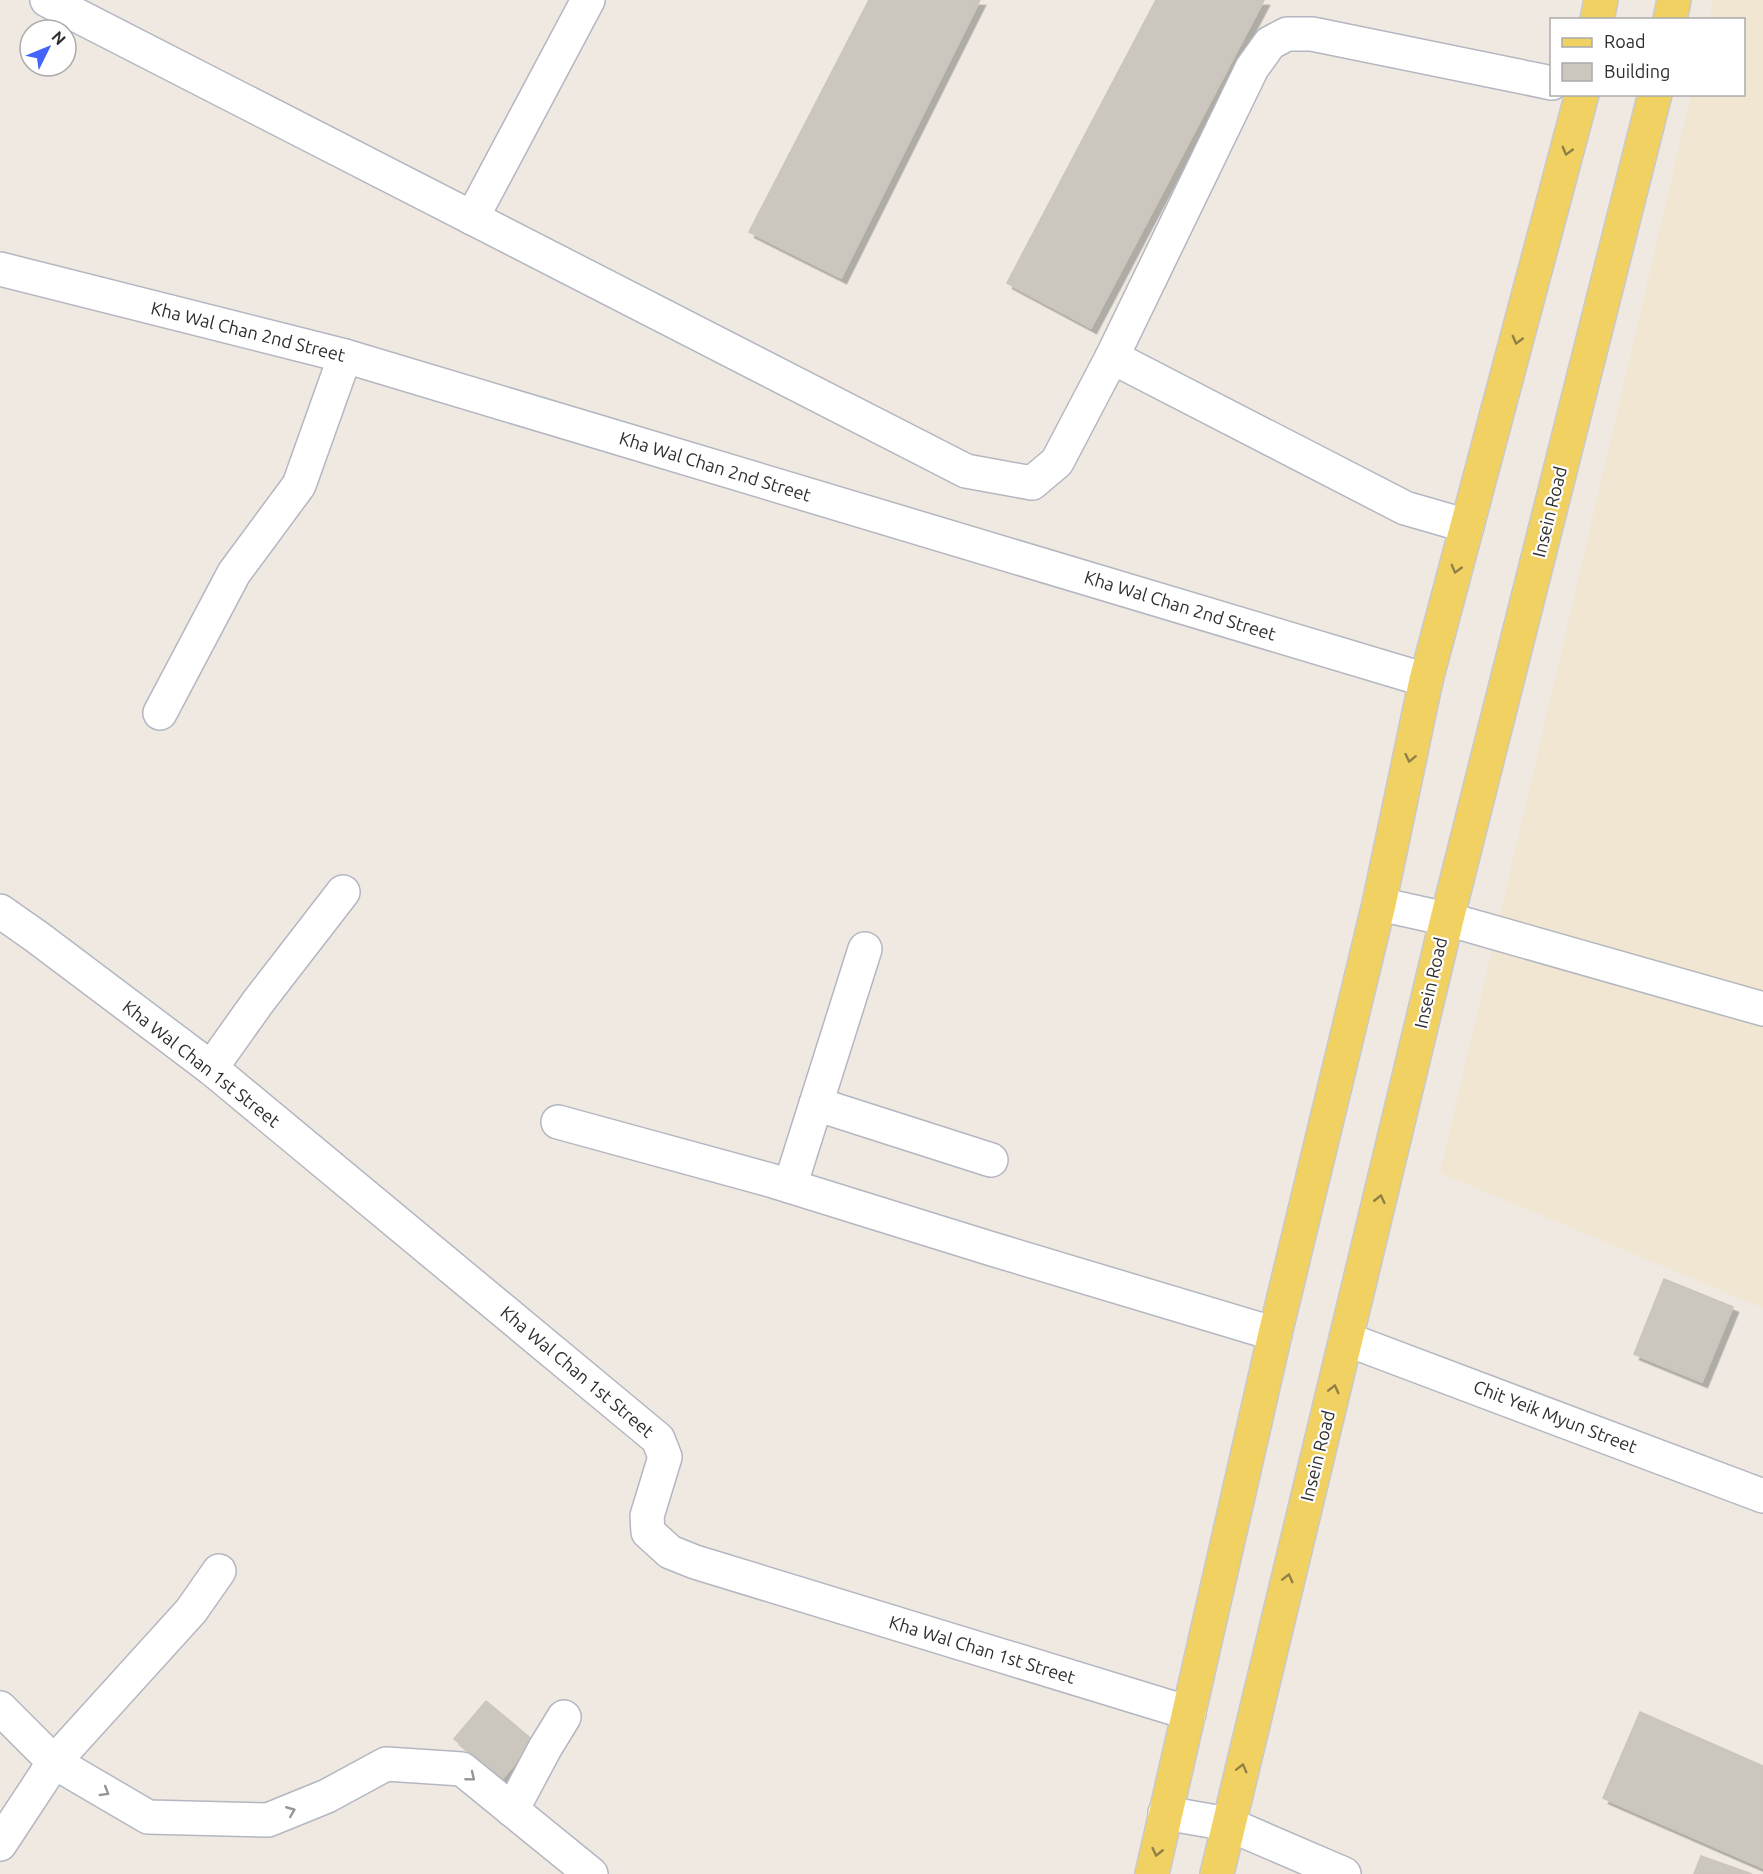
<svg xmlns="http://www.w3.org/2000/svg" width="1763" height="1874" viewBox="0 0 1763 1874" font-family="Ubuntu,sans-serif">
	<defs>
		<filter id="shadow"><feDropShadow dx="5.5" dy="5.5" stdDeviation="0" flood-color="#0004"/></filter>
	</defs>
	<rect width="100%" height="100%" fill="#efe9e1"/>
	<path fill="#f0e6d1" d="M1713 0H1763V1308L1440 1173 1691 95 1744 94V20L1709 19Z"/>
	<g fill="#cbc7bf" stroke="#cbc5ba" stroke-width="1.5" filter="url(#shadow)">
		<path d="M869 0H980L841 278 749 232Z"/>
		<path d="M1156 0H1264L1091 328 1007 283Z"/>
		<path d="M1664 1279 1733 1307 1702 1382 1634 1354Z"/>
		<path d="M486 1701 534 1741 502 1779 454 1739Z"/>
		<path d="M1640 1712 1763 1766V1868L1603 1798Z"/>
		<path d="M1701 1856 1752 1874H1694Z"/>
	</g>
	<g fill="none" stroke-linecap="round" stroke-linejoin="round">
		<g stroke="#b4b7c1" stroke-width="36">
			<g id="minor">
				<path d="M47 0 966 471 1032 483 1057 462 1112 357 1252 68 1270 43 1287 34H1312L1552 83"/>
				<path d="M472 218 588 0"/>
				<path d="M0 269 345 356 1426 680"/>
				<path d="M1112 357 1405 508 1467 526"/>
				<path d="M160 713 234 573 299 485 345 356"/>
				<path d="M1379 904 1447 919 1763 1009"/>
				<path d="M0 911 37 937 211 1068 658 1439 665 1457 647 1516 648 1532 670 1552 695 1562 1189 1713"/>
				<path d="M211 1068 258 1002 343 892"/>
				<path d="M816 1104 991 1160"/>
				<path d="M558 1122 770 1180 992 1249 1275 1334"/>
				<path d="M790 1186 865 949"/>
				<path d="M1346 1339 1763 1496"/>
				<path d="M0 1708 54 1762 148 1817 268 1820 327 1796 386 1764 462 1769 591 1874"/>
				<path d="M512 1810 545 1748 564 1717"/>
				<path d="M1165 1813 1228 1824 1344 1874"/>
				<path d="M0 1844 54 1762 191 1611 219 1571"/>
			</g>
		</g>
		<g stroke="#c9c9c9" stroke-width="36">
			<g id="major">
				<path d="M1597 20 1601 0"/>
				<path d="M1670 20 1674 0"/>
				<path d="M1152 1874 1275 1334 1379 904 1426 680 1582 94"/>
				<path d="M1217 1874 1447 919 1655 94"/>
			</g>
		</g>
		<use href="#minor" stroke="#fff" stroke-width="33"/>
		<use href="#major" stroke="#f2d163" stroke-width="33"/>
	</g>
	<defs><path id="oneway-chevron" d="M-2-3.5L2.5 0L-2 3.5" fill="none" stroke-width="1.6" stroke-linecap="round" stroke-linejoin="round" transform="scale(1.5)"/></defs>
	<g stroke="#908048">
		<use href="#oneway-chevron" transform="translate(1567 151) rotate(105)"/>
		<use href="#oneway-chevron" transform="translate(1517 340) rotate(105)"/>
		<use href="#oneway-chevron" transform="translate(1456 569) rotate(105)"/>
		<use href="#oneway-chevron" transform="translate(1410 758) rotate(102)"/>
		<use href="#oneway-chevron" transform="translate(1380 1199) rotate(-77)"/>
		<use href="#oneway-chevron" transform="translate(1334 1389) rotate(-76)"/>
		<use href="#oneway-chevron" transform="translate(1288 1578) rotate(-76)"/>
		<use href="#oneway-chevron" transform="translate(1242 1768) rotate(-76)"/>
		<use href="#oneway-chevron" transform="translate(1157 1852) rotate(103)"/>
	</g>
	<g stroke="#969696">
		<use href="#oneway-chevron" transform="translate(471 1777) rotate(39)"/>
		<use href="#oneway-chevron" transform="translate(105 1792) rotate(31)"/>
		<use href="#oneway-chevron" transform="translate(291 1811) rotate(-22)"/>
	</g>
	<g text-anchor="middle" stroke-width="4.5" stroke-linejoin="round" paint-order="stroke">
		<g font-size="18" fill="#2e2e2e" stroke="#fff">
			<text transform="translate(248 332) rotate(14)" y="6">Kha Wal Chan 2nd Street</text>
			<text transform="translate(715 467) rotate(17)" y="6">Kha Wal Chan 2nd Street</text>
			<text transform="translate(1550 512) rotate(-76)" y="6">Insein Road</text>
			<text transform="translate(1180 606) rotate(17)" y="6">Kha Wal Chan 2nd Street</text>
			<text transform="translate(1431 983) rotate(-77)" y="6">Insein Road</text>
			<text transform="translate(201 1064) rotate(38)" y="6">Kha Wal Chan 1st Street</text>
			<text transform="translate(577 1372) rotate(40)" y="6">Kha Wal Chan 1st Street</text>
			<text transform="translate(1555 1417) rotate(21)" y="6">Chit Yeik Myun Street</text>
			<text transform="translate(1318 1456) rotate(-76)" y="6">Insein Road</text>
			<text transform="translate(982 1650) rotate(17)" y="6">Kha Wal Chan 1st Street</text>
		</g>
	</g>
	<rect x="1550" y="18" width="195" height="78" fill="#ffffff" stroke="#ababab" stroke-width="1.5"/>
	<rect x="1562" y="38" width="30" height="9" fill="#f2d163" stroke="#ababab" stroke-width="1.5"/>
	<text x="1604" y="48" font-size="18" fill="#2e2e2e">Road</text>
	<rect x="1562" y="63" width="30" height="18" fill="#cbc7bf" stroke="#ababab" stroke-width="1.5"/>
	<text x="1604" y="78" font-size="18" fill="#2e2e2e">Building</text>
	<g transform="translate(48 48) rotate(47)"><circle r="28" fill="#ffffff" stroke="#ababab" stroke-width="1.5"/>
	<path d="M0-4.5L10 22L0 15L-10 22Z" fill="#4264fb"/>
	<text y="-9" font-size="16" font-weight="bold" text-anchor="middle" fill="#2e2e2e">N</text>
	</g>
</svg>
